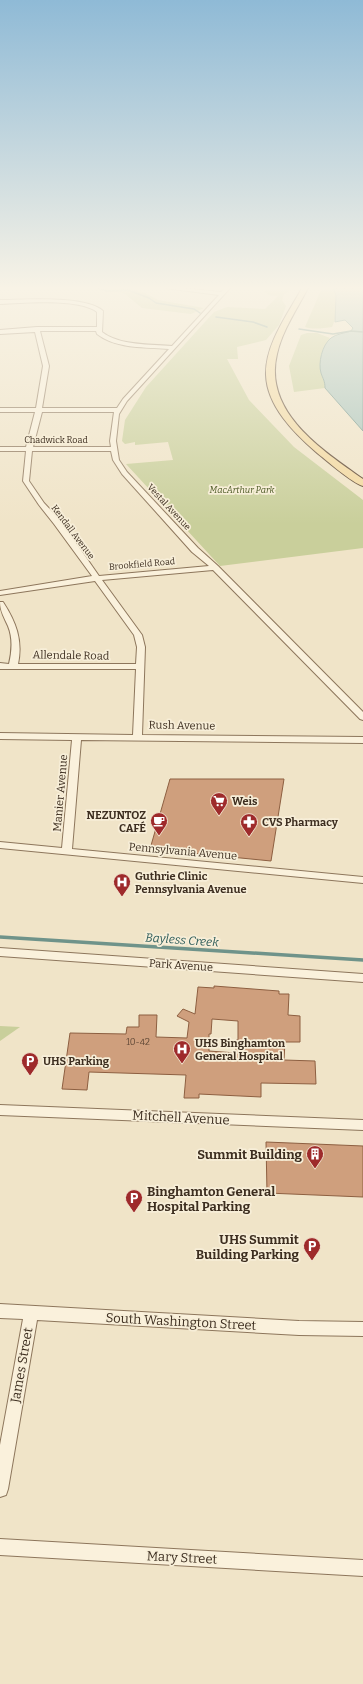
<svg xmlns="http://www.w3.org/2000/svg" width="363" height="1684" viewBox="0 0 363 1684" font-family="Bitter,serif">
	<rect width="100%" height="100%" fill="#f0e4c8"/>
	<g fill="#c9cf9b">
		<path d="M29 288H128L145 293 158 300 204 308 191 314 142 308 125 294 113 290H35Z"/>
		<path d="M275 288H296L284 294 282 300 286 306 279 325 266 340 237 347 238 359H227L249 400 294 447 363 500V548L220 566 126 464 173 460 168 442 135 445V442L125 444 122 441 125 420 146 387 214 312 227 307 265 309 278 296 268 295 264 291Z"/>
		<path d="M322 288H335L334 290C337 300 337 318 332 327 324 328 314 330 305 327Z"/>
		<path d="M307 333H317L330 338C325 345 320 364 321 372 322 379 326 379 325 388L294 392 289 366 301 335Z"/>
		<path d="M0 1026 20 1027 0 1041Z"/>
	</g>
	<path fill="#a9c4bc" stroke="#6f938a" d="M335 288H363V431L325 388C325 381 323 379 321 373 318 363 322 345 331 338 336 334 345 333 351 331L353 328 345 320 335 322 336 296 334 290Z"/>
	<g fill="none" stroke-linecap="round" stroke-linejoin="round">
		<g stroke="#6f938a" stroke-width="1.5">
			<path d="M70 288H72"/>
			<path d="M98 288 107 291 128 290 149 298 156 303 194 309 200 313"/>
			<path d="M216 317 253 322 267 327"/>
			<path d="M299 329 333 334 351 331 363 332"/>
		</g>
		<path stroke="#6f938a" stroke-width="3.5" d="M0 937 363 960"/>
	</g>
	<g fill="#cf9f7d" stroke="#8d5f41" fill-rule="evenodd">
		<path d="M170 779H284L271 861 150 849Z"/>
		<path d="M214 986 279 991V994H289L288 1015 300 1016V1042H285L284 1060 315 1061 316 1084 261 1083V1097L199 1094V1098H184L186 1075 89 1072 87 1090 62 1089 70 1033 126 1034 127 1027H139V1015H157L156 1037 187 1038 189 1022 177 1016 183 1009 195 1014 198 987 214 988ZM212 1019 238 1021V1040H236V1053L209 1051V1034H211Z"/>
		<path d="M266 1142 363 1146V1197L267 1193Z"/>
	</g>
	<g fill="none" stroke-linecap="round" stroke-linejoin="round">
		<g stroke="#8d765c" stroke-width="2">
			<g id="minor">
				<path d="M165 288H180L221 292 225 288H230L127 401 119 414 116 441 119 460 127 472 198 548 218 566 363 712V720L360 719 213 570 102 580 142 635 145 647 142 735 363 737V743L81 740 72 849 363 877V883L0 848V842L62 848 72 740 0 739V733L133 735 136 669H0V663L9 664C12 651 13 638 8 626 4 617 0 611 0 602H3C16 622 23 640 18 664H136L137 647 134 635 95 581 0 595V591L92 576 54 524 39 505 23 481 26 451H0V447H26L35 412H0V408H36L43 366 35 332 0 334V330L37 327H97V312C79 298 23 303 0 304V300C23 300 86 295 103 311L102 332C120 346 150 344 172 346L219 295ZM40 331H96L97 334C116 349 146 347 169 349L123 399 117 408H42L49 366ZM42 412H114L110 441 111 447H33ZM32 451H111L113 460 122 474 192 552 209 566 99 576 60 520 44 503 29 481Z"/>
				<path d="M0 948 363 974V982L0 956Z"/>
				<path d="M0 1105 363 1120V1130L0 1115Z"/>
				<path d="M0 1304 299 1321 363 1322V1336L299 1335 37 1320 8 1489 6 1495 0 1497V1445L23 1319 0 1318Z"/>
				<path d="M0 1539 363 1560V1576L0 1555Z"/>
			</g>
		</g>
		<g stroke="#5b4430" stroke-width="2">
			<path id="major" d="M302 288H308C297 309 282 331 277 354 263 412 322 450 363 479V486C352 483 326 460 316 452 294 433 267 406 266 375 265 344 288 314 302 288Z"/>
		</g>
		<use href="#minor" fill="#faf1dc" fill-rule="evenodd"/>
		<use href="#major" fill="#f3d9a0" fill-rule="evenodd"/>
	</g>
	<linearGradient id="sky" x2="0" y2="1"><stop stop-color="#8fbad6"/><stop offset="0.55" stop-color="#f8f3e6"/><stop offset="1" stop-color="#f8f3e6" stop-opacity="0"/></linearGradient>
	<rect width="363" height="524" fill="url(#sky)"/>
	<defs>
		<g id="supermarket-pin" transform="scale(0.9)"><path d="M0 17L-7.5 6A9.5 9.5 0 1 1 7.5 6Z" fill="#9e2a2b" stroke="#f7eed8"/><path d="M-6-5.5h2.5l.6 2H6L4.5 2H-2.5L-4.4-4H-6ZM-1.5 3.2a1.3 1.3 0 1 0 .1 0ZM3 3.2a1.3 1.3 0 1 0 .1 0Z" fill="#fff"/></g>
		<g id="cafe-pin" transform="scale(0.9)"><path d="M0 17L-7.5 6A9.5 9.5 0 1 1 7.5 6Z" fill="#9e2a2b" stroke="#f7eed8"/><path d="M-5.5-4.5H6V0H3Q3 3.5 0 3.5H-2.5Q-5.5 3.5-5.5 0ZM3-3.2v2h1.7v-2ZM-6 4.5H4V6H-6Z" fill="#fff"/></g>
		<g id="pharmacy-pin" transform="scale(0.9)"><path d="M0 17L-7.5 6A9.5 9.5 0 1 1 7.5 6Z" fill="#9e2a2b" stroke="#f7eed8"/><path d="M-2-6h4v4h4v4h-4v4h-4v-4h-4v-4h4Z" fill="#fff"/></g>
		<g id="hospital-pin" transform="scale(0.9)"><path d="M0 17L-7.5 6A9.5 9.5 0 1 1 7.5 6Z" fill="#9e2a2b" stroke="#f7eed8"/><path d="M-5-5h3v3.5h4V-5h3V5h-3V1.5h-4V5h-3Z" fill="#fff"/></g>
		<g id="parking-pin" transform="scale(0.9)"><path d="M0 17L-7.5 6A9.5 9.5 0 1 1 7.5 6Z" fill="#9e2a2b" stroke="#f7eed8"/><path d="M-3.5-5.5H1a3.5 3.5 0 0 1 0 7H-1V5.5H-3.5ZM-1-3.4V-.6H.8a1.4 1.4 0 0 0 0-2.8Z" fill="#fff"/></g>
		<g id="building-pin" transform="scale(0.9)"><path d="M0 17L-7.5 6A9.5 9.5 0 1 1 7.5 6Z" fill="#9e2a2b" stroke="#f7eed8"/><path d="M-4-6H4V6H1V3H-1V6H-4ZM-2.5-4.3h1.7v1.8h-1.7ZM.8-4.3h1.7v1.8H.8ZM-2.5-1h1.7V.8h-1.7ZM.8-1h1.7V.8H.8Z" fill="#fff"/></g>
	</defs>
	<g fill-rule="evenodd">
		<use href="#supermarket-pin" x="219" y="801"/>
		<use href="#cafe-pin" x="159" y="821"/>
		<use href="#pharmacy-pin" x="249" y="822"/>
		<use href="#hospital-pin" x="122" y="882"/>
		<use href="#hospital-pin" x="182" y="1049"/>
		<use href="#parking-pin" x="30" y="1061"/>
		<use href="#building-pin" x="315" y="1154"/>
		<use href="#parking-pin" x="134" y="1198"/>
		<use href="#parking-pin" x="312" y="1246"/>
	</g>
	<g text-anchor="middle" stroke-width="3.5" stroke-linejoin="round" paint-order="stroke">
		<g font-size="9" fill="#3d2e20" stroke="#f7eed8">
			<text x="56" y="443">Chadwick Road</text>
			<text transform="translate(169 507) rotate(47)" y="3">Vestal Avenue</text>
			<text transform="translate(73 532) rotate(53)" y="3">Kendall Avenue</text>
			<text transform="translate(142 564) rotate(-5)" y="3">Brookfield Road</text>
		</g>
		<g font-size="9" font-style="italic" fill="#4d5a26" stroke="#f7eed8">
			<text x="242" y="493">MacArthur Park</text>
		</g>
		<g font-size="9" fill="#624a37">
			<text x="138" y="1045">10-42</text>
		</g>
		<g font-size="11" fill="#3d2e20" stroke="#f7eed8">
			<text transform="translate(71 655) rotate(1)" y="4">Allendale Road</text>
			<text transform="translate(182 725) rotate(1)" y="4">Rush Avenue</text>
			<text transform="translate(60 793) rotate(-85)" y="4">Manier Avenue</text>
			<text transform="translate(183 851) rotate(5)" y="4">Pennsylvania Avenue</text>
			<text transform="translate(181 965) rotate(4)" y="4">Park Avenue</text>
		</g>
		<g font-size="11" font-weight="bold" fill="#3d2e20" stroke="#f7eed8" text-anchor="start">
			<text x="232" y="805">Weis</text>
			<text x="146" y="819" text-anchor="end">NEZUNTOZ<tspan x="146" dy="13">CAFÉ</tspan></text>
			<text x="262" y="826">CVS Pharmacy</text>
			<text x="135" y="880">Guthrie Clinic<tspan x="135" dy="13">Pennsylvania Avenue</tspan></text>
			<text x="195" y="1047">UHS Binghamton<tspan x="195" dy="13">General Hospital</tspan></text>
			<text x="43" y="1065">UHS Parking</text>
		</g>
		<g font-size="12" font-style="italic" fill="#2f5d5a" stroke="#f7eed8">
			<text transform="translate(182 940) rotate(4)" y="4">Bayless Creek</text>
		</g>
		<g font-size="13" fill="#3d2e20" stroke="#f7eed8">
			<text transform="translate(181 1117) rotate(3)" y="5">Mitchell Avenue</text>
			<text transform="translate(181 1321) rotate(3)" y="5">South Washington Street</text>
			<text transform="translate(21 1365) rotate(-80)" y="5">James Street</text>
			<text transform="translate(182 1557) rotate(3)" y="5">Mary Street</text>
		</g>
		<g font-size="13" font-weight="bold" fill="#3d2e20" stroke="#f7eed8" text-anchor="end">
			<text x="302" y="1159">Summit Building</text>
			<text x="147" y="1196" text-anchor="start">Binghamton General<tspan x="147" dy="15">Hospital Parking</tspan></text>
			<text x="299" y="1244">UHS Summit<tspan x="299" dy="15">Building Parking</tspan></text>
		</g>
	</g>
</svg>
